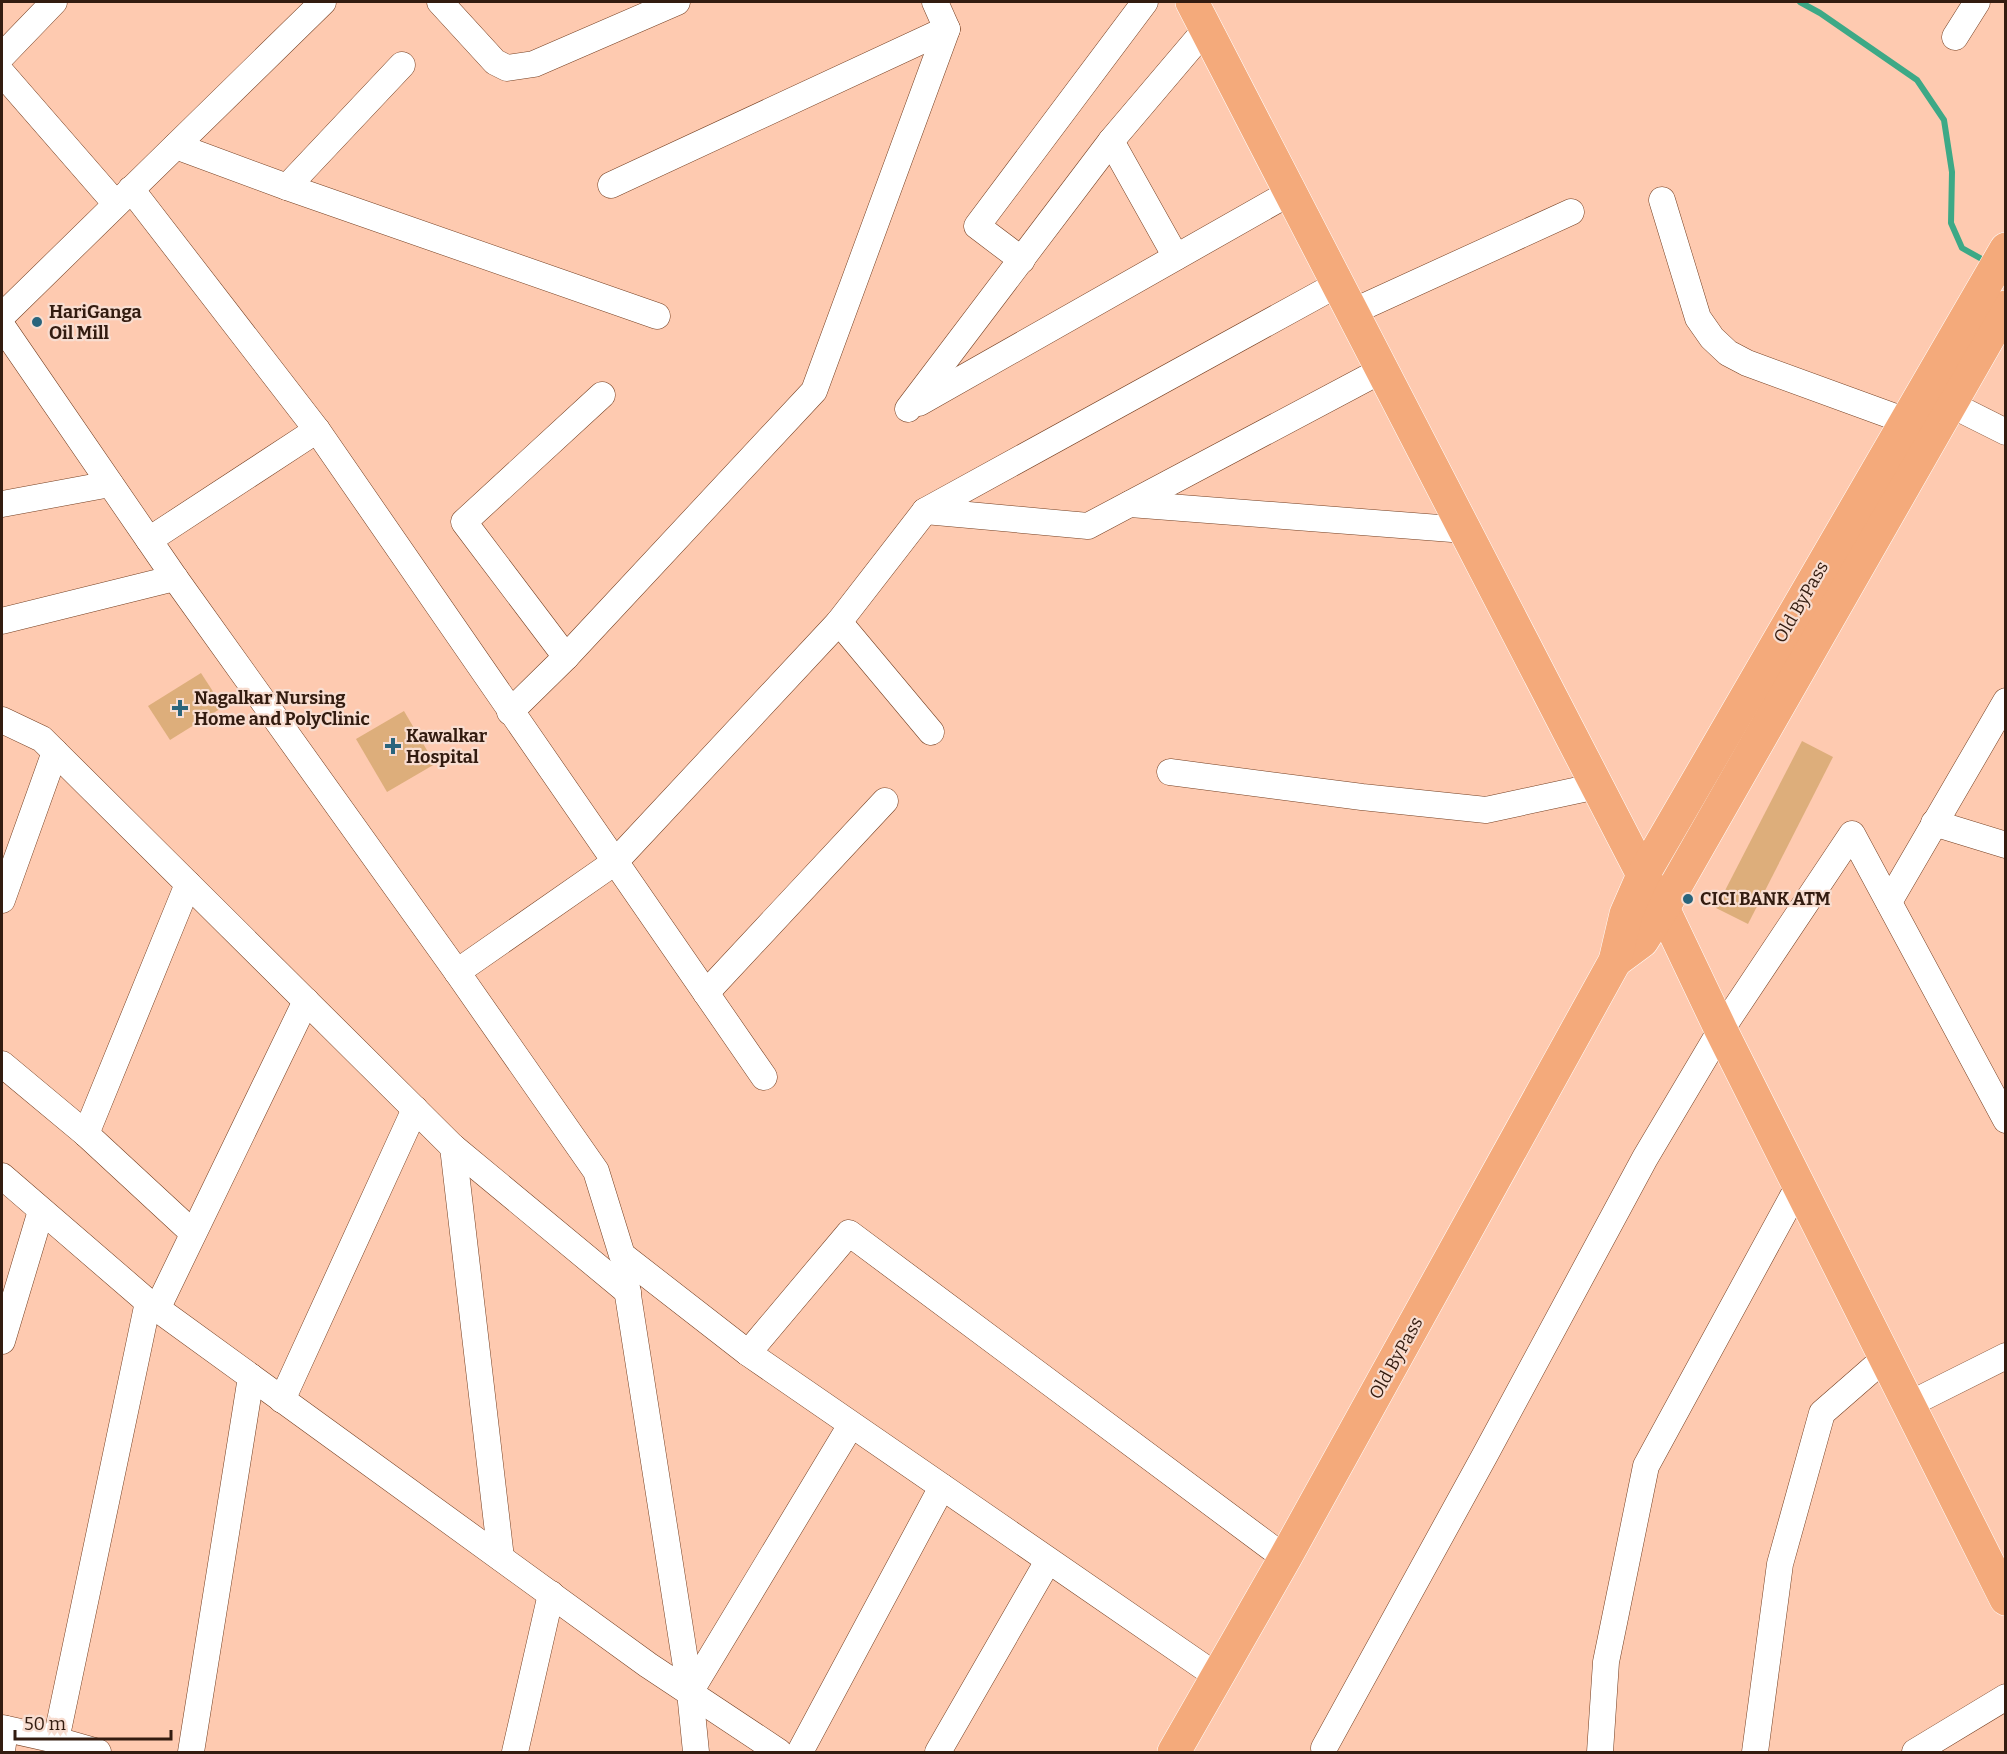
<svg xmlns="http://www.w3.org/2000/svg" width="2007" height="1754" viewBox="0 0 2007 1754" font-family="Bitter,serif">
	<rect width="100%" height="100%" fill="#fecab0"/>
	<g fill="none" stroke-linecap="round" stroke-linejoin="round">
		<path stroke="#3da986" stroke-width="6" d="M1800 2 1820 13 1917 80 1944 120 1952 172 1951 223 1962 248 1987 262"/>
	</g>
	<g fill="#ddae7b">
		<path d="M201 673 223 707 170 740 148 706Z"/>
		<path d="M404 711 435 764 387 792 356 739Z"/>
		<path d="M1802 741 1833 757 1748 924 1716 908Z"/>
	</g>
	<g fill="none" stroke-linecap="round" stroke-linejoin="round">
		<g stroke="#753f21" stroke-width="27">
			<g id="minor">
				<path d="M440 2 495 62 507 68 534 64 677 2"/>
				<path d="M1955 37 1977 2"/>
				<path d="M2 56 54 2"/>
				<path d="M2 73 116 204"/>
				<path d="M1111 141 1176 257"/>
				<path d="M176 146 287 187 657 316"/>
				<path d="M611 185 947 29 935 2"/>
				<path d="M287 187 402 65"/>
				<path d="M131 189 317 430 764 1077"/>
				<path d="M1662 200 1698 318 1712 338 1728 353 1747 363 1906 421"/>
				<path d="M1022 260 977 226 1145 2"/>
				<path d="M1352 312 1571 212"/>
				<path d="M2 316 323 2"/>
				<path d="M2 326 175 578 457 972 596 1171 622 1255 748 1353 1218 1677"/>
				<path d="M1934 396 2006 432"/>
				<path d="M919 403 1291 192"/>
				<path d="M908 409 1111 141 1206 29"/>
				<path d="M2 504 110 484"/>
				<path d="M1130 504 1465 530"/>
				<path d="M925 511 1088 526 1382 370"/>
				<path d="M149 540 317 430"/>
				<path d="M2 621 175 578"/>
				<path d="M839 622 931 732"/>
				<path d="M566 657 464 522 602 395"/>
				<path d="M510 712 566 657 814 391 947 29"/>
				<path d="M2 720 42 739 453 1147 628 1292"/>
				<path d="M1170 772 1362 797 1486 810 1597 786"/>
				<path d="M1934 823 2006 845"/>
				<path d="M2 900 55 752"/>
				<path d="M1889 902 2006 701"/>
				<path d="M457 972 615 862 839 622 925 511 1338 284"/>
				<path d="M706 993 885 801"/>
				<path d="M2 1064 86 1134 193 1233"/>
				<path d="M86 1134 188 884"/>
				<path d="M453 1147 501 1558"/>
				<path d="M2 1176 148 1302 648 1665 779 1752"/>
				<path d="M625 1276 690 1692 696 1752"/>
				<path d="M157 1309 306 1001"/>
				<path d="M2 1341 41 1211"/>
				<path d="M748 1353 849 1233 1285 1558"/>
				<path d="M282 1400 415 1109"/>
				<path d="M1908 1405 2006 1356"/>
				<path d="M690 1692 851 1425"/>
				<path d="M2 1728 56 1740 98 1752"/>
				<path d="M56 1740 148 1302"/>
				<path d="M1324 1748 1485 1455 1645 1158 1721 1030 1852 834 2006 1120"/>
				<path d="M2 1751 5 1729"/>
				<path d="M191 1752 251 1377"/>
				<path d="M515 1752 551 1594"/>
				<path d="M800 1752 942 1487"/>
				<path d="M938 1752 1048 1561"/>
				<path d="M1600 1752 1606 1662 1646 1466 1799 1185"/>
				<path d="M1755 1752 1780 1564 1822 1413 1885 1358"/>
				<path d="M1915 1752 2006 1697"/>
			</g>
		</g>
		<g stroke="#fff" stroke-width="34">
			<g id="major">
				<path d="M1192 2 1643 875 1663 908 1721 1030 2006 1599"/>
				<path d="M1615 961 1642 941 1663 908 2006 307"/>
				<path d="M1174 1752 1285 1558 1615 961 1626 914 1643 875 2006 249"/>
			</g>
		</g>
		<use href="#minor" stroke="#fff" stroke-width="26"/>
		<use href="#major" stroke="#f4aa7b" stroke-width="33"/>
	</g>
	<g fill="#29647c" stroke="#f8ddd0" stroke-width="2">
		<circle cx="37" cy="322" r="6"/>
		<path d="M177 699h6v6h6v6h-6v6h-6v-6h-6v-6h6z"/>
		<path d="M390 737h6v6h6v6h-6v6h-6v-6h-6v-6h6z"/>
		<circle cx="1688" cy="899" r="6"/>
	</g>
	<g text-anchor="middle" stroke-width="4.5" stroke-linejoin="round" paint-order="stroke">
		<g font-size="18" font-weight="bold" fill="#331c10" stroke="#f8ddd0" text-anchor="start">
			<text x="49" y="318">HariGanga<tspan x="49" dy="21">Oil Mill</tspan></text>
			<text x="194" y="704">Nagalkar Nursing<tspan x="194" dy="21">Home and PolyClinic</tspan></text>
			<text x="406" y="742">Kawalkar<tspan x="406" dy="21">Hospital</tspan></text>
			<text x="1700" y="905">CICI BANK ATM</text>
		</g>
		<g font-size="18" fill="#331c10" stroke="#f8ddd0">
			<text transform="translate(1801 602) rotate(-60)" y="6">Old ByPass</text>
			<text transform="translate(1396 1358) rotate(-61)" y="6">Old ByPass</text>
		</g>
	</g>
	<rect width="2007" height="1754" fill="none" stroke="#331c10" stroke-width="6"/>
	<path d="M15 1730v9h156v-9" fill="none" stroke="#331c10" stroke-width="3"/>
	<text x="24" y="1730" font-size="18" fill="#331c10" stroke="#f8ddd0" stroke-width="4.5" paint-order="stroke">50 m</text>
</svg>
